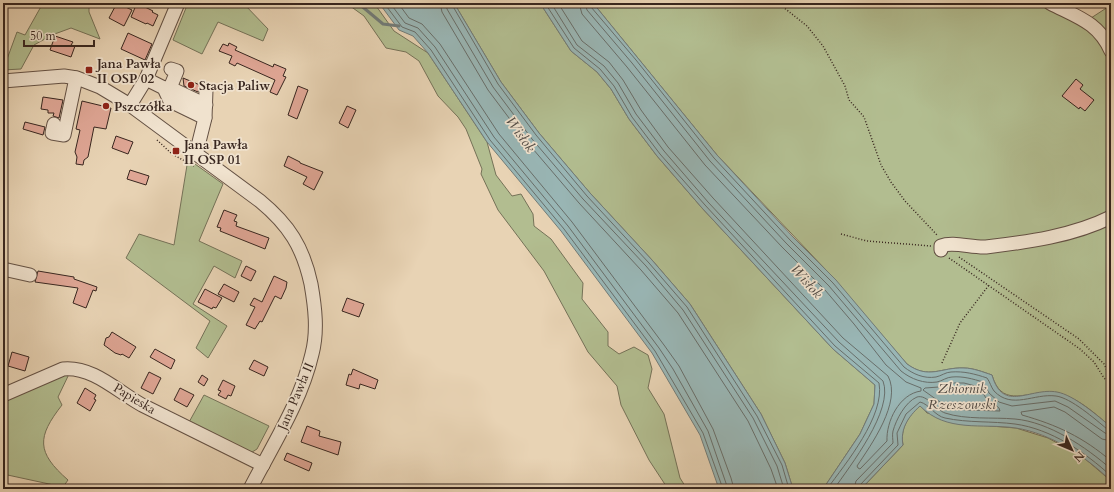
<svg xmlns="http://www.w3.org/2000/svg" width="1114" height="492" viewBox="0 0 1114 492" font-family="Cardo,serif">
	<rect width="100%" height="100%" fill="#e8d3b4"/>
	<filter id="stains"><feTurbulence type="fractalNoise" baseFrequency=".005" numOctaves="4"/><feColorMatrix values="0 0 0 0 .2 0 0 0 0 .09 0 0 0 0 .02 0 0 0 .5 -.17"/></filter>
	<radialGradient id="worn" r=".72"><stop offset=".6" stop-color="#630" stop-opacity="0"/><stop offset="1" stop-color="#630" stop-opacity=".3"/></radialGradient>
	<g fill="#b2bd90" stroke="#757258">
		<path d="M43 3H89V12L100 39 71 28 52 35 34 45 21 69 3 70 17 32 25 35Z"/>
		<path d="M188 3H243L268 29 263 41 218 22 202 54 173 40Z"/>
		<path d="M346 3H374L394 31 428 53 487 142 496 175 512 196 521 194 533 214 534 226 551 239 583 283 582 299 608 332V346L619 354 634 347 648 355 652 369 648 388 664 414 680 478 687 489H668L649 460 621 405 617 386 588 352 544 271 498 210 481 174 482 169 466 129 458 117 438 96 419 61 406 52 386 48 364 16Z"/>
		<path d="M454 3H540L571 51 597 72 611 89 629 119 657 156 702 208 833 349 875 385 874 404 860 434 823 489H793L785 463 761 414 690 304 652 260 590 193 539 133 501 82Z"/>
		<path d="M593 3H1061L1091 18 1111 5V427C1099 417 1085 404 1071 398 1064 396 1054 392 1047 392 1022 394 1001 406 992 375 983 372 973 368 964 368 941 367 929 380 907 364L826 270 717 155Z"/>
		<path d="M188 159 223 184 199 241 242 261 235 278 214 266 193 304 227 326 208 358 196 348 210 321 126 258 139 234 174 245Z"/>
		<path d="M70 372 58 397 62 405C37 437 36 452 68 480L63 487 3 474V398Z"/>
		<path d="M204 395 269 426 257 449 249 454 188 424Z"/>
		<path d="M920 405 927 413 990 426 1016 428 1048 438 1083 457 1111 481V489H861L903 445C900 428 908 417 920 405Z"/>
	</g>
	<g fill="#99b6b5" stroke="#727c79">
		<path d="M379 3H454L501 82 539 133 590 193 652 260 690 304 761 414 785 463 793 489H719L700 435 652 353 561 231 487 142 428 53 413 36 399 30Z"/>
		<path d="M540 3H593L717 155 793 237 836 280 907 364C929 380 941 367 964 368 973 368 983 372 992 375 1003 414 1030 387 1057 392 1074 395 1098 416 1111 427V481C1085 456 1052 434 1016 428 981 423 947 433 920 406 908 417 900 429 903 445L861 489H823L860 434 874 404 875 385 833 349 702 208 657 156 629 119 611 89 597 72 571 51Z"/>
	</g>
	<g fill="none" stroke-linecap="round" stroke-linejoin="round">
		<g stroke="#686e6a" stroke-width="1">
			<path d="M384 3 402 27 415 32 431 50 490 140 564 229 655 351 703 433 723 489"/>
			<path d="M390 3 405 23 418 28 435 47 494 137 568 226 659 348 673 369 708 431 728 489"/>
			<path d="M398 3 409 18 422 24 440 44 499 134 572 222 664 345 679 366 713 429 731 478 734 489"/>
			<path d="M440 3 442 12 488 90 527 142 579 203 641 270 678 313 748 421 771 469 778 489"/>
			<path d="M446 3 447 9 493 87 532 139 583 199 646 266 683 310 753 418 777 466 784 489"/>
			<path d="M451 3 498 84 536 135 587 196 649 263 687 307 757 416 782 465 789 489"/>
			<path d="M545 3 574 48 600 69 614 86 632 117 660 154 705 205 835 346 879 383C885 416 846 463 827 489"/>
			<path d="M551 3 577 45 604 66 618 83 636 114 664 151 708 202 839 342 883 381C894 410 850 466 834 489"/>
			<path d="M558 3 582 41 609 62 623 80 641 110 668 147 713 198 843 338 888 376C902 402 871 445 857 466L858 468 860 469 887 441C886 422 899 394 921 391V388L906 382 886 365 854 324 825 290 782 247 705 165 627 67 582 14 579 3"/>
			<path d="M585 3 587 10 632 63 710 161 786 243 829 286 901 371C911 379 924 384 937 382 942 381 947 377 952 377 963 376 973 379 983 382L989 393 999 402 1012 406 1055 401 1068 407 1105 433 1111 435"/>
			<path d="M590 3 591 7 636 60 714 158 790 240 833 283 904 367C913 374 924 379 936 377 941 376 946 372 951 372 964 371 975 374 987 378 990 382 991 387 994 391 1012 410 1034 393 1056 396 1071 398 1095 419 1107 429L1111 430"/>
			<path d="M951 383H964L979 387 986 398 999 408 1000 411 966 410 947 407 923 390 925 388 939 387Z"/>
			<path d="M1111 441 1102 439 1065 412 1054 407 1021 412 1022 415C1057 425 1083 437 1111 461"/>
			<path d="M854 489 856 481 893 443C893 440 892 435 893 431 896 420 905 402 917 397 927 394 936 410 945 413 966 420 993 417 1015 419 1049 422 1086 447 1111 469"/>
			<path d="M859 489 860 485 898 445 897 433 906 414 920 402C929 404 935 416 945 418 968 423 992 421 1015 424 1051 429 1085 452 1111 476"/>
		</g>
		<path stroke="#727c79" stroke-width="3" d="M358 3 383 24 399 26"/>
	</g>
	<g fill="#dfa695" stroke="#38261f">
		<path d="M117 3 132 10 124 26 109 18Z"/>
		<path d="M137 3 153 11 152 12 158 15 153 26 147 23 146 24 131 17Z"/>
		<path d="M128 33 152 44 145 60 121 49Z"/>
		<path d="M55 36 73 42 71 45 75 46 71 57 50 50Z"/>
		<path d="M229 43 237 47 235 50 273 67 274 64 286 69 283 76 286 77 277 95 270 92 275 80 237 63 235 66 229 63 232 56 219 51 223 44 228 46Z"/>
		<path d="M183 78 200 85 198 92 184 86Z"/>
		<path d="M1076 79 1083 85 1080 89 1094 100 1085 111 1080 107 1079 109 1062 96Z"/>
		<path d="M298 86 308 90 297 119 288 115Z"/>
		<path d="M43 97 63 100 59 118 53 116 54 113H48V110L41 109Z"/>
		<path d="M82 101 111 108 106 129 94 127 88 157 84 160 83 165 76 164 77 157 75 152 80 130 76 129Z"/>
		<path d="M347 106 356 110 348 128 339 123Z"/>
		<path d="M25 122 45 127 43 135 23 129Z"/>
		<path d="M116 136 133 142 128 154 112 148Z"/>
		<path d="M288 156 300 162V163L323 172 314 190 303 184 307 177 284 166Z"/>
		<path d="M130 170 149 176 146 185 127 179Z"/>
		<path d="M224 210 237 215 234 221 237 222 236 226 269 238 265 249 220 231 221 228 217 227Z"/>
		<path d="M246 266 256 271 251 281 241 276Z"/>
		<path d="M38 271 74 277V279L97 287 96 291 93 290 86 308 73 303 78 288 35 282Z"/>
		<path d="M274 276 287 282 286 288 281 299 275 296 262 322 260 321 255 329 246 325 255 307 250 305 254 298 262 302Z"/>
		<path d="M224 284 239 292 234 302 218 294Z"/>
		<path d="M205 289 222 298 216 308 213 307 212 309 198 302Z"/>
		<path d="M347 298 364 304 359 317 342 311Z"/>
		<path d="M112 332 136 347 129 358 122 354 121 355 115 353 104 345 106 338 109 337Z"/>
		<path d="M155 349 175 360 171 369 150 357Z"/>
		<path d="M12 352 29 357 25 371 8 366Z"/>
		<path d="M254 360 268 367 264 376 249 369Z"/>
		<path d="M353 369 378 380 375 389 360 384 359 389 346 385 349 374 351 375Z"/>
		<path d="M149 372 161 378 153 394 141 388Z"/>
		<path d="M202 375 208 379 204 386 198 382Z"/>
		<path d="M223 380 235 386 231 396 228 395 226 399 218 395 221 391 218 390Z"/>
		<path d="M85 388 96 395 94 399 96 400 90 411 77 403Z"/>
		<path d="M180 388 194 395 187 407 174 400Z"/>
		<path d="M307 426 320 431 319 436 341 442 338 455 301 442Z"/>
		<path d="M287 453 312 463 309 471 284 460Z"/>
	</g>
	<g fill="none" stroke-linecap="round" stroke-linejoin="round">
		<g stroke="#645144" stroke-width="15">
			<g id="minor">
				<path d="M1050 3C1077 17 1098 22 1111 51"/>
				<path d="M146 79 164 88 170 101 205 118"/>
				<path d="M3 81 64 76 77 78 100 87 130 105 260 201C289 225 303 247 311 284 315 307 318 331 312 354 301 402 272 446 250 489"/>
				<path d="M164 88H170L206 105"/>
				<path d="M170 88 177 71 171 69"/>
				<path d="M130 105 146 79 178 3"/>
				<path d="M54 124 52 133 64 135 76 78"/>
				<path d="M196 154 205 118 206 90"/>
				<path d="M941 250V246C953 241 972 248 986 247 1028 242 1073 236 1111 217"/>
				<path d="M3 269 30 275"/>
				<path d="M3 395 63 369C93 366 118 392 142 405 182 425 222 445 263 465"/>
			</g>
		</g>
		<g stroke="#38261f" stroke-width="1.5" stroke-dasharray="1 2" stroke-linecap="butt">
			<path d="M778 3 807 26 823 46 845 86 849 100 864 117 881 165 891 182 905 201 938 236"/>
			<path d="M157 140 172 154 194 166"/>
			<path d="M841 234 867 241 931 246"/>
			<path d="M959 257 1079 339 1104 364 1111 379"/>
			<path d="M949 258 1080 349 1094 362 1104 378 1111 385"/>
			<path d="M942 363 960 323 989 285"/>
		</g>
		<use href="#minor" stroke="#f0e2ce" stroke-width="13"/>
	</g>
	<g fill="#8f2418" stroke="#f0e2ce" stroke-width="1.5">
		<rect x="85" y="66" width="8" height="8" rx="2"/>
		<circle cx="191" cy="85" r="4"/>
		<circle cx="106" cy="106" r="4"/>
		<rect x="172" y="147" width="8" height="8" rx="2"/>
	</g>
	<g text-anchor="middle" stroke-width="3.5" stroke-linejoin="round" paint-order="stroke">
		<g font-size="13" font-weight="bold" fill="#38261f" stroke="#f0e2ce" text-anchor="start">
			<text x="97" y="68">Jana Pawła<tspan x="97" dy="15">II OSP 02</tspan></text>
			<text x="199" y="90">Stacja Paliw</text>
			<text x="114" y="111">Pszczółka</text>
			<text x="184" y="149">Jana Pawła<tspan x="184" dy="15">II OSP 01</tspan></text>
		</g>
		<g font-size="13" fill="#38261f" stroke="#f0e2ce">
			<text transform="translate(295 396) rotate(-67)" y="5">Jana Pawła II</text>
			<text transform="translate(135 398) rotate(31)" y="5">Papieska</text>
		</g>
		<g font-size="14" font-style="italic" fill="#504a44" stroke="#f0e2ce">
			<text transform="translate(521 134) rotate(54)" y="5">Wisłok</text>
			<text transform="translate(807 281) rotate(48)" y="5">Wisłok</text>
			<text x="962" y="393">Zbiornik<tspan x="962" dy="16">Rzeszowski</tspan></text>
		</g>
	</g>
	<rect width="1114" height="492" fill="none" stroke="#e8d3b4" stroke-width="16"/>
	<rect x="4" y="4" width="1106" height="484" fill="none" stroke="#38261f" stroke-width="2"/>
	<rect x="8" y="8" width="1098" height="476" fill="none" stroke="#38261f"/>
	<g transform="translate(1072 450) rotate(134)" stroke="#f0e2ce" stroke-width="3" paint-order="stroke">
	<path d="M0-3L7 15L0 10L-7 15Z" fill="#38261f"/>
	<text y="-6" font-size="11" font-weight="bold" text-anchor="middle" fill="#38261f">N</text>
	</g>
	<path d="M24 40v6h70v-6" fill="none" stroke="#38261f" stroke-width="2"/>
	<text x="30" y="40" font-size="12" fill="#38261f" stroke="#f0e2ce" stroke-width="3" paint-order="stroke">50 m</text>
	<rect width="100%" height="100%" filter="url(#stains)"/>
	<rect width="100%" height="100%" fill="url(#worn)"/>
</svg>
